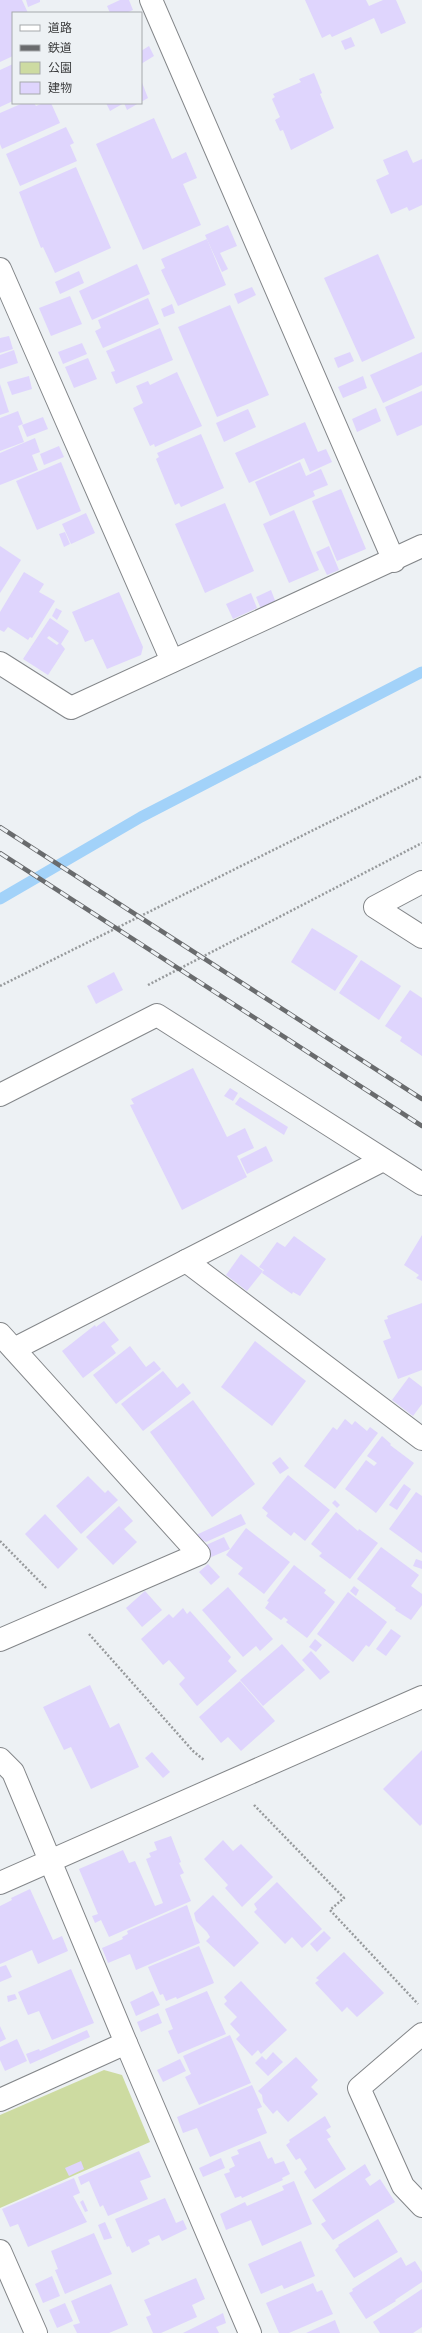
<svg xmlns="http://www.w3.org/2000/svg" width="422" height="2333" viewBox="0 0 422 2333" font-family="'Fira Sans Condensed','Noto Sans JP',sans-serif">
	<rect width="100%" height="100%" fill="#edf1f4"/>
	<path fill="#cddba1" d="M104 2070 122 2075 150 2142 0 2208V2115Z"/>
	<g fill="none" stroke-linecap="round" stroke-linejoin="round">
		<path stroke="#a2d2f9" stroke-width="11" d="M0 899 141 817 422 672"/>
	</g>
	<g fill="#dfd5fd" fill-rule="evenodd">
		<path d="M0 0H22L28 13H13V56L0 62Z"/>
		<path d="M26 0H40V2L28 7Z"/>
		<path d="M120 0H129L133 10 126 13H110L107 6Z"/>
		<path d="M305 0H366L369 6 383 0H396L406 23 381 34 374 18 332 37 330 34 322 38Z"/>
		<path d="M351 37 355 46 345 50 341 41Z"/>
		<path d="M149 46 154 56 141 64V51Z"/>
		<path d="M13 64V101L0 107V70Z"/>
		<path d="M314 73 322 93 320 94 334 128 291 150 283 130 280 131 275 120 280 117 272 99 275 97 273 94 301 82 299 79Z"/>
		<path d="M141 80 148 98 141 102Z"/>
		<path d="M23 103H34L36 106 43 103H51L60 123 2 149 0 144V113Z"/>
		<path d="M106 103H139L127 110 124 103 110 111Z"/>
		<path d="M154 118 172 159 186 152 197 178 183 184 201 225 143 250 96 144Z"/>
		<path d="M66 127 74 143 70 145 77 161 20 186 6 154Z"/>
		<path d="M407 150 413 163 422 159V205L409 211 407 207 391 214 376 180 389 174 383 160Z"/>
		<path d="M76 167 111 248 55 273 43 247 41 248 19 192Z"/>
		<path d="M228 225 237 246 220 253 228 269 222 272 205 235Z"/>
		<path d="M207 239 226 285 178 306 161 270 165 268 161 259Z"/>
		<path d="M378 254 415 338 362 362 324 278Z"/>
		<path d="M137 264 150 294 92 320 79 291Z"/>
		<path d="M79 271 84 283 60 294 55 282Z"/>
		<path d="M252 287 256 295 238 304 234 294Z"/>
		<path d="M70 296 82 324 51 336 39 308Z"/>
		<path d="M148 298 159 324 103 348 95 331 101 328 98 320Z"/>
		<path d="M172 304 175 313 164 317 161 309Z"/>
		<path d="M230 305 269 395 217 417 178 327Z"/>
		<path d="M160 328 173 360 116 384 111 372 115 371 106 351Z"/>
		<path d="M9 336 13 349 0 353V338Z"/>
		<path d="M82 343 87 354 63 364 58 352Z"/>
		<path d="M14 350 18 363 0 369V355Z"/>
		<path d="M350 352 354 361 338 368 334 358Z"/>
		<path d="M422 352V385L383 403 370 375Z"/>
		<path d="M88 358 97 379 74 388 65 367Z"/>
		<path d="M177 372 202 426 155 447 154 444 150 446 133 408 143 403 136 386 148 381 150 385Z"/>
		<path d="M29 376 32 389 12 395 7 382Z"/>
		<path d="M363 376 367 388 343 398 338 387Z"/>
		<path d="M0 384 9 412 0 415Z"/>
		<path d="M422 391V425L397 436 385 407Z"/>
		<path d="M376 408 381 421 357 432 352 419Z"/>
		<path d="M248 409 256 427 224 442 216 423Z"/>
		<path d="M18 411 23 424 18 426 24 442 0 451V418Z"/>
		<path d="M43 417 48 429 27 437 22 425Z"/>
		<path d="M305 422 318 452 326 449 332 462 310 472 304 458 249 483 235 453Z"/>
		<path d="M201 434 224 488 181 507 179 503 175 505 156 459 159 457 157 453Z"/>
		<path d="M35 438 40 452 32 455 38 470 0 485V453Z"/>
		<path d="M59 446 64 457 44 465 40 454Z"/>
		<path d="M61 462 81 511 37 530 16 481Z"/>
		<path d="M300 462 306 476 321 469 328 485 313 491 315 496 270 516 255 482Z"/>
		<path d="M341 489 366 549 337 561 312 501Z"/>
		<path d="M225 503 254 571 205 593 175 524Z"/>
		<path d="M294 510 319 570 289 583 263 524Z"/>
		<path d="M86 513 95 533 71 544 62 524Z"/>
		<path d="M65 532 70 544 64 547 59 534Z"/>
		<path d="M0 546 21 560 0 593Z"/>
		<path d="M329 546 339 570 327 575 316 552Z"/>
		<path d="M24 572 44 584 39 592 55 601 32 638 30 637 28 640 8 627 4 632 0 630V612Z"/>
		<path d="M271 590 276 603 261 609 256 597Z"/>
		<path d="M119 592 143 647 141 655 107 669 93 639 85 642 72 612Z"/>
		<path d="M251 593 257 608 233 619 226 604Z"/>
		<path d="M56 608 62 611 57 620 52 616Z"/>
		<path d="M50 618 69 631 61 644 65 649 48 675 23 659ZM49 636 59 643 57 645 47 638Z"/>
		<path d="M312 928 358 956 335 991 291 962Z"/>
		<path d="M361 960 401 986 379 1020 339 993Z"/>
		<path d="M114 972 123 990 96 1004 87 986Z"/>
		<path d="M410 990 422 998V1056L400 1041 402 1037 385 1026Z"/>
		<path d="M193 1068 227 1137 245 1128 254 1148 237 1156 247 1177 182 1210 130 1105 134 1104 131 1099Z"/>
		<path d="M230 1088 238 1093 233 1101 224 1096Z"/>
		<path d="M240 1097 288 1127 284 1135 235 1104Z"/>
		<path d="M266 1146 273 1161 247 1174 240 1159Z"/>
		<path d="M422 1235V1281L416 1278 419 1275 404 1265Z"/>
		<path d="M294 1236 326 1259 300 1296 293 1292 292 1294 262 1273 264 1270 259 1267 277 1242 285 1247Z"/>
		<path d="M241 1254 263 1271 247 1291 226 1275Z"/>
		<path d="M422 1303V1370L398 1379 383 1341 391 1338 384 1320 388 1319 387 1316Z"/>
		<path d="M104 1321 119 1340 111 1346 116 1353 83 1378 62 1351 95 1325 96 1327Z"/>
		<path d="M255 1341 306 1381 272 1426 221 1387Z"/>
		<path d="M130 1346 146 1367 154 1361 161 1369 116 1404 93 1375Z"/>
		<path d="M163 1371 177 1388 183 1383 191 1393 143 1431 121 1404Z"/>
		<path d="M409 1377 422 1387V1404L413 1416 392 1400Z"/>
		<path d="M193 1400 255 1484 212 1517 150 1432Z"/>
		<path d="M345 1419 352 1425 355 1421 367 1431 370 1427 378 1433 335 1489 304 1466 333 1427 337 1430Z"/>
		<path d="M382 1436 391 1444 390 1445 414 1463 376 1513 345 1489 366 1460 374 1466 377 1463 367 1456Z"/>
		<path d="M280 1457 289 1468 280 1474 272 1463Z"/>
		<path d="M288 1475 330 1510 305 1541 294 1532 291 1536 266 1516 268 1513 262 1508Z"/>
		<path d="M88 1476 105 1493 108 1490 118 1500 81 1534 56 1506Z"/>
		<path d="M404 1484 411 1489 397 1510 389 1505Z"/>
		<path d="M416 1492 422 1496V1553L389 1529Z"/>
		<path d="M335 1500 340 1505 337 1508 332 1503Z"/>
		<path d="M119 1506 133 1521 124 1529 137 1542 113 1565 86 1537Z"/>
		<path d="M336 1512 358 1531 359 1529 378 1543 350 1579 319 1556 322 1553 311 1544Z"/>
		<path d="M45 1514 78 1549 58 1569 25 1534Z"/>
		<path d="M241 1514 246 1524 206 1542 194 1536Z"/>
		<path d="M246 1528 290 1562 264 1594 238 1574 243 1568 226 1555Z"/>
		<path d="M224 1537 230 1549 209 1558 204 1546Z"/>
		<path d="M381 1547 419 1575 411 1586 422 1594V1605L411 1620 395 1610 396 1608 357 1579Z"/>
		<path d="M416 1559 422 1561V1569L413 1566Z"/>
		<path d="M208 1564 220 1577 211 1585 199 1572Z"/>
		<path d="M294 1565 326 1590 324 1593 335 1602 307 1638 286 1622 288 1620 284 1617 281 1620 265 1608 269 1602 267 1601Z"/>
		<path d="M354 1586 359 1590 356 1596 350 1591Z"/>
		<path d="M228 1587 273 1639 260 1651 256 1646 243 1657 202 1610Z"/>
		<path d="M145 1591 162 1610 142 1627 126 1608Z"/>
		<path d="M348 1592 387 1622 369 1647 366 1645 353 1662 317 1634Z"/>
		<path d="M183 1608 187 1614 190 1611 231 1657 228 1661 237 1671 197 1706 179 1684 185 1678 169 1660 163 1665 141 1639 169 1614 173 1618Z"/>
		<path d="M391 1629 401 1636 386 1656 376 1649Z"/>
		<path d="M315 1639 322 1645 316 1652 309 1647Z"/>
		<path d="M282 1644 305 1670 263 1706 240 1680Z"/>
		<path d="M311 1651 330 1672 320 1680 302 1660Z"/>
		<path d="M240 1681 275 1721 241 1751 228 1737 221 1743 199 1717Z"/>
		<path d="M90 1685 110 1728 119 1723 139 1767 91 1789 71 1747 64 1750 43 1707Z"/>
		<path d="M422 1750V1824L420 1826 383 1789Z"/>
		<path d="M152 1752 170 1772 163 1778 145 1758Z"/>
		<path d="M171 1836 181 1862 179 1863 184 1873 180 1875 191 1901 109 1937 101 1920 95 1923 92 1916 98 1914 79 1869 123 1850 129 1863 135 1861 155 1906 163 1903 146 1859 151 1857 149 1853 157 1850 154 1842Z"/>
		<path d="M223 1840 233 1851 241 1844 273 1877 242 1907 225 1888 228 1885 204 1859Z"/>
		<path d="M277 1882 322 1929 302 1948 292 1937 285 1944 254 1912 257 1909 254 1904Z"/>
		<path d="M30 1889 53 1940 62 1936 68 1951 38 1964 32 1950 0 1964V1906L12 1900 11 1898Z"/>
		<path d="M213 1895 259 1943 234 1967 206 1941 210 1937 207 1932 196 1921 194 1913Z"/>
		<path d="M187 1905 200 1943 136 1970 130 1954 108 1963 102 1948 123 1939 122 1937 128 1934 127 1931Z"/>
		<path d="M324 1931 331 1938 317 1952 310 1944Z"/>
		<path d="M199 1946 214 1983 177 1999 176 1997 166 2001 163 1994 160 1995 148 1967Z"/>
		<path d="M344 1952 384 1993 357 2017 347 2007 342 2012 315 1983 319 1980 316 1978Z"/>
		<path d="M6 1965 12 1977 0 1982V1967Z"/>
		<path d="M71 1969 94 2023 52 2040 39 2011 28 2015 18 1992Z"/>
		<path d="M241 1981 287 2030 261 2054 258 2050 252 2056 236 2039 240 2035 230 2024 237 2017 224 2004 227 2001 224 1997Z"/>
		<path d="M153 1991 160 2005 136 2016 130 2002Z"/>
		<path d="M207 1991 226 2034 178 2054 168 2031 173 2029 165 2009Z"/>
		<path d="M15 1994 17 1999 8 2002 7 1996Z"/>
		<path d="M158 2013 162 2023 141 2032 137 2022Z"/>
		<path d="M0 2026 6 2039 0 2042Z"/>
		<path d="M87 2030 90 2037 30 2064 26 2054 39 2049 40 2051Z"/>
		<path d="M230 2035 251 2083 199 2105 185 2077 191 2074 183 2056Z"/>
		<path d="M17 2039 27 2061 5 2071 0 2060V2047Z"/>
		<path d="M273 2052 283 2062 268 2076 255 2063 262 2056 266 2060Z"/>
		<path d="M296 2057 318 2080 311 2087 318 2094 288 2122 277 2110 273 2114 263 2102 262 2095 258 2091Z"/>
		<path d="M180 2059 186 2071 163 2082 157 2070Z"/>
		<path d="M252 2085 262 2107 257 2109 267 2133 210 2157 197 2128 183 2133 177 2117Z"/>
		<path d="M325 2116 331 2127 326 2130 331 2137 327 2139 346 2169 315 2189 304 2172 307 2169 300 2158 296 2160 286 2145 290 2142 289 2140Z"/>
		<path d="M260 2141 268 2159 272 2157 275 2164 284 2161 290 2174 282 2178 283 2180 242 2198 241 2196 235 2198 224 2174 230 2172 229 2169 235 2166 231 2157 239 2154 237 2150Z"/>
		<path d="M139 2151 151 2177 140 2181 148 2199 108 2216 103 2205 100 2207 89 2181 81 2185 78 2177Z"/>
		<path d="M221 2158 225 2168 203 2177 199 2168Z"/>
		<path d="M81 2161 84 2169 69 2176 65 2168Z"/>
		<path d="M365 2164 371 2175 365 2179 370 2186 380 2179 395 2202 333 2240 321 2224 326 2221 312 2200Z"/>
		<path d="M74 2178 80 2193 73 2196 87 2222 28 2247 18 2224 10 2227 2 2209Z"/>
		<path d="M294 2181 312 2224 262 2246 251 2220 226 2230 220 2214 245 2202 247 2206 284 2190 282 2186Z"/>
		<path d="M165 2198 176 2223 183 2220 187 2229 162 2241 159 2235 148 2240 150 2244 132 2253 129 2246 127 2247 115 2219Z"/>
		<path d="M83 2200 88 2211 85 2212 80 2202Z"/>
		<path d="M378 2219 398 2252 354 2278 335 2250 339 2246 338 2245Z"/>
		<path d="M105 2222 112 2238 104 2240 98 2225Z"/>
		<path d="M94 2233 112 2274 65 2294 55 2270 58 2269 51 2251Z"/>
		<path d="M301 2241 315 2276 284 2289 282 2285 261 2294 248 2264Z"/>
		<path d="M401 2257 406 2266 415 2261 422 2272V2282L395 2300 396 2301 366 2319 349 2293 353 2291 352 2289Z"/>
		<path d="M52 2276 60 2296 43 2303 35 2284Z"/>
		<path d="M196 2278 205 2299 192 2305 197 2317 161 2333H153L146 2317 151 2315 144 2300Z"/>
		<path d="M313 2283 317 2292 322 2290 333 2314 289 2333H279L266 2303Z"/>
		<path d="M111 2284 128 2325 109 2333H77L73 2325 80 2323 71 2301Z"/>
		<path d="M422 2289V2327L413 2333H380L373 2322Z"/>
		<path d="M65 2303 73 2321 57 2328 49 2310Z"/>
		<path d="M223 2313 226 2323 216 2327 219 2333H183Z"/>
		<path d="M335 2320 340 2333H306Z"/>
	</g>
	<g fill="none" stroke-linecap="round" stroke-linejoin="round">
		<g stroke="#838689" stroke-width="24">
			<g id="minor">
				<path d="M151 0 394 561"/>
				<path d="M0 269 172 661"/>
				<path d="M0 663 71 708 422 546"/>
				<path d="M422 882 375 907 422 937"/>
				<path d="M0 1095 157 1015 422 1184"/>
				<path d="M186 1261 422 1439"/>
				<path d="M0 1334 199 1554 0 1640"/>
				<path d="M14 1349 383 1160"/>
				<path d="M0 1759 13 1772 126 2043 250 2333"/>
				<path d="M0 1883 422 1697"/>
				<path d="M422 2034 359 2088 403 2186 422 2206"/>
				<path d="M0 2100 126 2043"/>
				<path d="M0 2251 36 2333"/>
			</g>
		</g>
		<g stroke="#979a9c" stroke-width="2.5" stroke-dasharray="2 2" stroke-linecap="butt">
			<path d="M148 985 422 843"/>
			<path d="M0 986 422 776"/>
			<path d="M0 1541 46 1588"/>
			<path d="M89 1634 193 1751 204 1760"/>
			<path d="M254 1805 344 1898 330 1910 418 2004"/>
		</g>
		<use href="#minor" stroke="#fff" stroke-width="22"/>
		<g stroke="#696b6d" stroke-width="4.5">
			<g id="rail">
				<path d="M0 827 422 1099"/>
				<path d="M0 853 422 1126"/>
			</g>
		</g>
		<use href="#rail" stroke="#edf1f4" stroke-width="3" stroke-dasharray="9" stroke-linecap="butt"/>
	</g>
	<rect x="12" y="12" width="130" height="92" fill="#edf1f4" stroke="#a6a9ab"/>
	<rect x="20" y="25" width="20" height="6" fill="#ffffff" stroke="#a6a9ab"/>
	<text x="48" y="32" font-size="12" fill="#3b3c3d">道路</text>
	<rect x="20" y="45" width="20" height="6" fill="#696b6d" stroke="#a6a9ab"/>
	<text x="48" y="52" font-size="12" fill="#3b3c3d">鉄道</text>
	<rect x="20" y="62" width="20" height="12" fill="#cddba1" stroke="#a6a9ab"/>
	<text x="48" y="72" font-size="12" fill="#3b3c3d">公園</text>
	<rect x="20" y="82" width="20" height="12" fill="#dfd5fd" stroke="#a6a9ab"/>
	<text x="48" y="92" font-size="12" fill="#3b3c3d">建物</text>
</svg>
